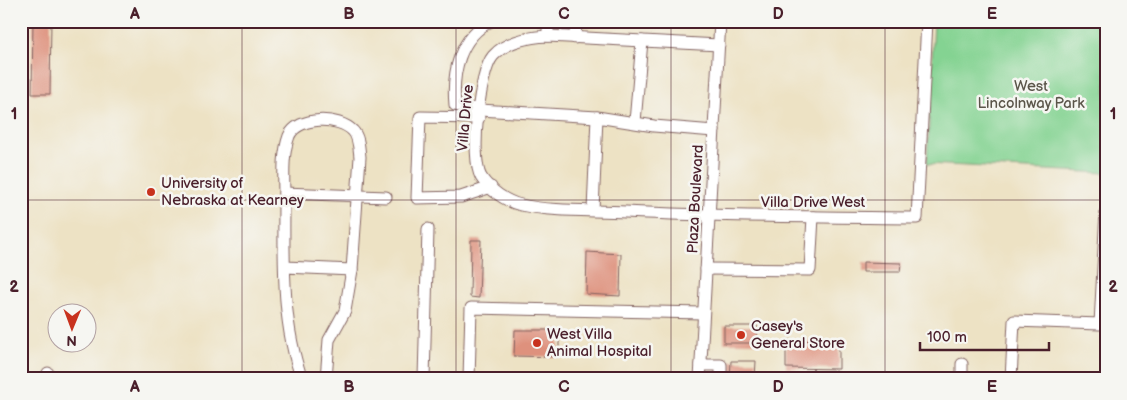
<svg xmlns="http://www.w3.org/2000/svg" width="1127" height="400" viewBox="0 0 1127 400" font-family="'Balsamiq Sans',sans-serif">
	<rect width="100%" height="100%" fill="#f6f6f2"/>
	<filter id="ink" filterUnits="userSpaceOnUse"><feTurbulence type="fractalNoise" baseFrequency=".02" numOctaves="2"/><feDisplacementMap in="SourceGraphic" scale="10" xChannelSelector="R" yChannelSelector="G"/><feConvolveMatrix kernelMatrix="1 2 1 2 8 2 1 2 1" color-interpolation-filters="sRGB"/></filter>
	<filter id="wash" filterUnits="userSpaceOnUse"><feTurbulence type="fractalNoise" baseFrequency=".0096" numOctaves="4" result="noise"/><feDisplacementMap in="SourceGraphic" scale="20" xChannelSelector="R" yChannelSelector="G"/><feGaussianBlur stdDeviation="1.12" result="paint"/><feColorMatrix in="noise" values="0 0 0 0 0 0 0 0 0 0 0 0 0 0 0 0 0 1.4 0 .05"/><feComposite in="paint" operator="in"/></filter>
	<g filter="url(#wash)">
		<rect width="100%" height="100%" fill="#ede2c4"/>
		<path fill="#84d392" stroke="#67795e" d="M934 21H1106V173L927 164Z"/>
		<g id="blocks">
			<g fill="#de917d">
				<path d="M33 21H51L50 94H32Z"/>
				<path d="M471 240H481L479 298 470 297Z"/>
				<path d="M587 252 621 254 620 296 586 294Z"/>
				<path d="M863 262 901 263 900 272H863Z"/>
				<rect x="724" y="326" width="33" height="17"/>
				<path d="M515 330H559V357L514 356Z"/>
				<path d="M786 340 839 341V369L786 368Z"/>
				<path d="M731 361H756L755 379H730Z"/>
			</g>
		</g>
	</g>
	<g filter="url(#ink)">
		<use href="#blocks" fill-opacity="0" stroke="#836361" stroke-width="1"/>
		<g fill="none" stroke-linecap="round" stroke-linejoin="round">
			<g stroke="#836361" stroke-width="13">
				<g id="minor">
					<path d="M491 21C459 37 452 73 455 105L480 110 597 117 654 126 714 131"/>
					<path d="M548 21V36"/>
					<path d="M575 38 576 21"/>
					<path d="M719 45 548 36C530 37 506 41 493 56 479 72 470 158 481 177 489 190 507 202 521 205 554 212 592 210 626 212 723 217 820 217 917 218L927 21"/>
					<path d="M479 118 420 117 417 198 461 197 491 187"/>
					<path d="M635 122 642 41"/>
					<path d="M284 193 386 197"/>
					<path d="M593 210 597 117"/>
					<path d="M285 267 352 270 360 157C359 149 359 137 353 131 339 116 298 116 289 136 282 155 284 178 284 197 284 256 281 322 302 379"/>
					<path d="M706 269 810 270 813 217"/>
					<path d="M701 365H721V379"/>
					<path d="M48 379V373"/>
					<path d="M326 379 329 340 345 311 352 270"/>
					<path d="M424 379 428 229"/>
					<path d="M469 379 471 308 703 313"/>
					<path d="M700 379 720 21"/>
					<path d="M962 379V364"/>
					<path d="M1011 379 1014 321 1100 324 1106 211"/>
				</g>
			</g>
			<use href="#minor" stroke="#fff" stroke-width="11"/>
		</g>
	</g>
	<path fill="none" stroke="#4a1f2b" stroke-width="1" stroke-opacity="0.55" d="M242 21V379M456 21V379M671 21V379M885 21V379M21 200H1106"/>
	<g fill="#c8321e" stroke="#f6f6f2" stroke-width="2">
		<circle cx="151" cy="192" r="5"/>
		<circle cx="741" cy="335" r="5"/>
		<circle cx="537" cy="343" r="5"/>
	</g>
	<g text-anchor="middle" stroke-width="5" stroke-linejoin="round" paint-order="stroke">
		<g font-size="15" fill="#5b554a" stroke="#f6f6f2">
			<text x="1031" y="91">West<tspan x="1031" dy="17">Lincolnway Park</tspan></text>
		</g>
		<g font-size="15" fill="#4a1f2b" stroke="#f6f6f2">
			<text transform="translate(465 118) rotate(-85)" y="5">Villa Drive</text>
			<text transform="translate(695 199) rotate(-87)" y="5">Plaza Boulevard</text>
			<text x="813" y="207">Villa Drive West</text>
		</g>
		<g font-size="15" fill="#4a1f2b" stroke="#f6f6f2" text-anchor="start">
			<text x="161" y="188">University of<tspan x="161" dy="17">Nebraska at Kearney</tspan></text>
			<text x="751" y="331">Casey's<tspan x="751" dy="17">General Store</tspan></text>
			<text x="547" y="339">West Villa<tspan x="547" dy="17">Animal Hospital</tspan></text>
		</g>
	</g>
	<rect width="1127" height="400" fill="none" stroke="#f6f6f2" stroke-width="55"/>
	<g transform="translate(72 328) rotate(181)"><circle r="24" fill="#f6f6f2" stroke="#b1a0a2"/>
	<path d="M0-4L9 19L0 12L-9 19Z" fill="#c8321e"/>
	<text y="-8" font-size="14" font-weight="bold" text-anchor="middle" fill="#4a1f2b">N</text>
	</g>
	<path d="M920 342v8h129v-8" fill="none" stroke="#4a1f2b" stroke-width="2.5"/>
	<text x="927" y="342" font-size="15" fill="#4a1f2b" stroke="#f6f6f2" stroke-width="4" paint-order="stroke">100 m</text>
	<rect x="28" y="28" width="1072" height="344" fill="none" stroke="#4a1f2b" stroke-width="2"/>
	<g font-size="16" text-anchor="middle" font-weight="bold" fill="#4a1f2b">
		<text x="135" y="19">A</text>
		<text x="349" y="19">B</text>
		<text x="564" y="19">C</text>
		<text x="778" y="19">D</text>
		<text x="992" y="19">E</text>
		<text x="14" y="119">1</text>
		<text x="1113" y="119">1</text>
		<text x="14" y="292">2</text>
		<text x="1113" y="292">2</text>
		<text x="135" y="392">A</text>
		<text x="349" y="392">B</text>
		<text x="564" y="392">C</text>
		<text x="778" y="392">D</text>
		<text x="992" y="392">E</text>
	</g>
</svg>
